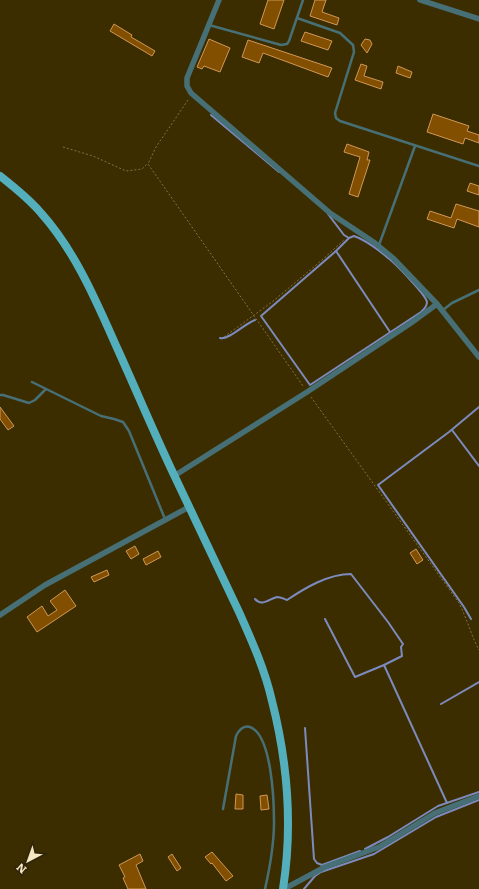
<svg xmlns="http://www.w3.org/2000/svg" width="479" height="889" viewBox="0 0 479 889" font-family="Literata,serif">
	<rect width="100%" height="100%" fill="#3c2d00"/>
	<g fill="none" stroke-linecap="round" stroke-linejoin="round">
		<g stroke="#7c8bbe" stroke-width="2">
			<path d="M211 115 279 172"/>
			<path d="M328 214 344 235 349 238 354 236 359 238C369 243 379 250 388 258 395 263 426 295 427 302 427 307 424 309 421 312L310 385 261 316 336 251 349 238"/>
			<path d="M336 251 390 332"/>
			<path d="M220 338C229 340 244 324 255 320"/>
			<path d="M452 430 479 466"/>
			<path d="M255 599C262 607 269 599 277 597 281 597 284 599 287 600 305 588 328 574 351 574L388 622 403 644 401 647 402 656 384 665"/>
			<path d="M325 619 355 677 384 665 447 803"/>
			<path d="M471 619 464 607 378 485 449 432 479 407"/>
			<path d="M441 704 479 682"/>
			<path d="M305 728 314 859 317 863 322 865 360 851"/>
			<path d="M365 849 388 837 438 806 479 792"/>
			<path d="M304 889 315 876 321 872 374 854 436 817 479 800"/>
		</g>
	</g>
	<g fill="#824f01" stroke="#ce9758">
		<path d="M268 0H284L274 29 260 24Z"/>
		<path d="M315 0H326L322 12 339 18 337 25 310 16Z"/>
		<path d="M114 24 132 35 131 37 155 51 152 56 110 31Z"/>
		<path d="M305 32 332 41 328 50 301 41Z"/>
		<path d="M209 39 230 48 220 72 204 66 202 69 197 67Z"/>
		<path d="M365 39 370 40 372 44 367 53 361 45Z"/>
		<path d="M248 40 332 68 328 77 263 53 259 63 242 57Z"/>
		<path d="M361 64 367 66 364 76 383 82 381 89 355 80Z"/>
		<path d="M398 66 412 72 410 78 396 73Z"/>
		<path d="M433 114 469 126 467 131 479 135V143L465 138 463 144 427 132Z"/>
		<path d="M347 144 369 152 367 160H370L358 197 349 194 360 157 344 152Z"/>
		<path d="M470 183 479 186V195L467 191Z"/>
		<path d="M456 204 479 211V227L457 219 454 228 427 219 430 211 451 218Z"/>
		<path d="M0 407 14 426 8 430 0 419Z"/>
		<path d="M135 546 139 554 131 559 126 551Z"/>
		<path d="M416 549 423 560 417 564 410 553Z"/>
		<path d="M158 551 161 557 146 565 143 559Z"/>
		<path d="M107 570 109 575 94 582 91 577Z"/>
		<path d="M65 590 76 606 37 632 27 617 42 606 48 616 57 610 50 601Z"/>
		<path d="M236 794 243 795V809H235Z"/>
		<path d="M267 795 269 809 261 810 260 796Z"/>
		<path d="M212 852 233 876 226 881 212 863 211 864 205 857Z"/>
		<path d="M140 854 143 861 136 865 146 889H128L123 878 125 877 119 865Z"/>
		<path d="M172 854 181 868 177 871 168 857Z"/>
	</g>
	<g fill="none" stroke-linecap="round" stroke-linejoin="round">
		<g stroke="#817247" stroke-width="1" stroke-dasharray="2 2" stroke-linecap="butt">
			<path d="M188 100 156 147 148 164 303 386"/>
			<path d="M63 147 93 156 126 171 142 169 147 164"/>
			<path d="M224 337 272 302 322 260 345 239"/>
			<path d="M311 397 459 603C467 619 471 635 479 650"/>
		</g>
		<g stroke="#477076" stroke-width="2.5">
			<path d="M297 18 340 33 353 45 354 52 335 113 336 118 340 121 479 166"/>
			<path d="M209 25 281 45 287 44 289 41 303 0"/>
			<path d="M379 245 415 146"/>
			<path d="M443 310 452 303 479 290"/>
			<path d="M32 382 101 416 114 419 123 422 129 431 165 519"/>
			<path d="M0 395H3L29 403 35 400 46 389"/>
			<path d="M223 809 236 736C239 730 243 725 250 727 272 735 274 802 274 822 274 844 270 867 265 889"/>
		</g>
		<g stroke="#477076" stroke-width="5.5">
			<path d="M219 0 187 78V86L191 93 330 213 375 243 393 258 437 304 479 357"/>
			<path d="M420 0 479 19"/>
			<path d="M174 476 307 392 411 323 437 304"/>
			<path d="M0 615 45 585 189 507"/>
			<path d="M284 889 325 867 379 847 435 813 479 796"/>
		</g>
		<path stroke="#54afbc" stroke-width="8" d="M0 176C14 187 29 199 41 213 76 252 97 303 118 350 137 392 155 435 175 477 196 522 218 567 239 612 252 641 265 670 272 701 288 764 293 825 283 889"/>
	</g>
	<g transform="translate(28 861) rotate(221)" stroke="#2e240b" stroke-width="3" paint-order="stroke">
	<path d="M0-3L7 15L0 10L-7 15Z" fill="#f7e7c1"/>
	<text y="-6" font-size="11" font-weight="bold" text-anchor="middle" fill="#f7e7c1">N</text>
	</g>
</svg>
